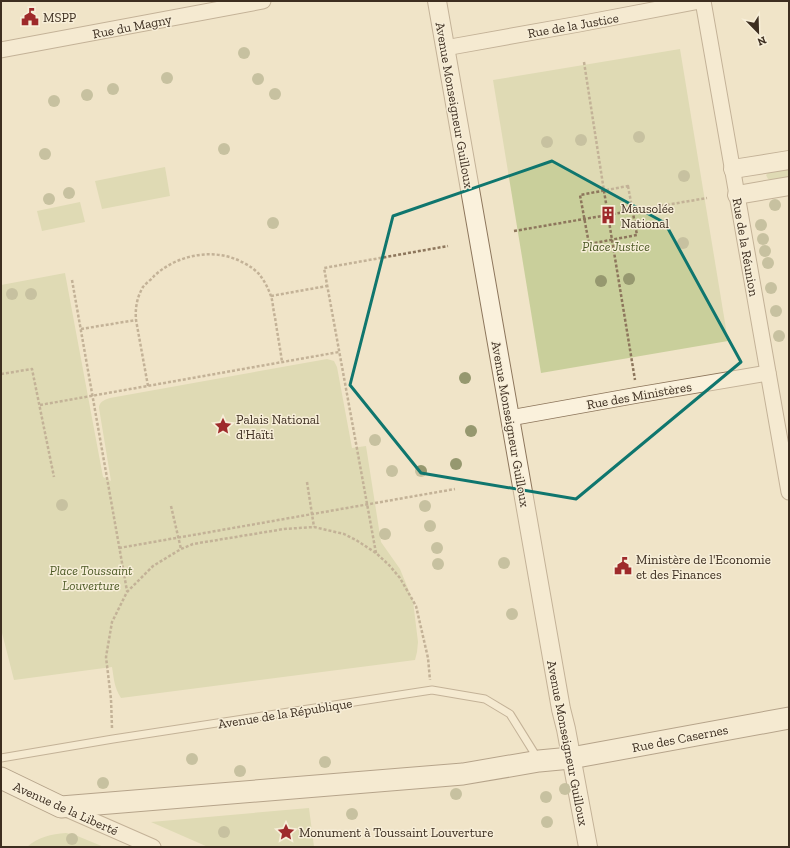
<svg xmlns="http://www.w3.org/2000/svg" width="790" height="848" viewBox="0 0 790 848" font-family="'Zilla Slab',serif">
	<rect width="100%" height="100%" fill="#f0e4c8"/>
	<g fill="#c9cf9b">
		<path d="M680 49 728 341 541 373 493 80Z"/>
		<path d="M165 167 170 196 102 209 95 181Z"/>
		<path d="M789 169V177L771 180 768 179 766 175 769 172Z"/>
		<path d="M80 202 85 222 42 231 37 211Z"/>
		<path d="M65 273 103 477 111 481 99 408C99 402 104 400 110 398L327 359 334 361 337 367 352 448 366 446 381 542 400 569 413 601 418 642 417 652 415 660 121 698C114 687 114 679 112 667L14 680 1 629V285Z"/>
		<path d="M309 808 314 847H208L151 822Z"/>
		<path d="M66 833 75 835 104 847H27C38 837 51 834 66 833Z"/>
	</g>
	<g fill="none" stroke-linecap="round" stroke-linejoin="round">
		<g stroke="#8d765c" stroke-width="9">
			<path id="service" d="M1 758 113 739 432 690 485 699 510 714 538 759"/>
		</g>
		<g stroke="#8d765c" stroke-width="17">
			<g id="minor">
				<path d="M703 1 789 492"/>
				<path d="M445 48 579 24 700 1"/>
				<path d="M1 50 263 1"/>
				<path d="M510 418 638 395 768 373"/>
				<path d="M64 808 153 847"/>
			</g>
		</g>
		<g stroke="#8d765c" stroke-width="20">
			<g id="tertiary">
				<path d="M437 1 561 709 566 729 588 847"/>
				<path d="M733 169 789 160"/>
				<path d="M737 195 789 186"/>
			</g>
		</g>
		<g stroke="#6f573f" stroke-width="23">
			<path id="secondary" d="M1 778 61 807 463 774 539 761 571 758 789 718"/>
		</g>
		<g stroke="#8d765c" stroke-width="2.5" stroke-dasharray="3 2" stroke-linecap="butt">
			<path d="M584 62 604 191 635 380"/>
			<path d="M628 186 637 235 589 244 580 195Z"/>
			<path d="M514 231 707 198"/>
			<path d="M72 280 127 591"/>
			<path d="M271 296 327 286"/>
			<path d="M81 329 136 320"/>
			<path d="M1 374 32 369 54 477"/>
			<path d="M148 386 136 320C135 308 137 297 143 287 146 283 151 280 154 276 178 254 215 247 244 263 250 266 255 270 259 274 264 280 268 288 271 296 273 302 273 310 275 317 277 332 280 347 282 362"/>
			<path d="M40 405 339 352"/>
			<path d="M307 482 314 527"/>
			<path d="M171 506 181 549"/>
			<path d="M119 548 455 489"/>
			<path d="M376 553 324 268 448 246"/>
			<path d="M112 728 111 699 106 657 112 622 127 592 153 566 181 549 193 544 284 529 314 527 344 534 356 540 376 553 389 565 400 578 416 606 428 658 430 680"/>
		</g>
		<use href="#service" stroke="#faf1dc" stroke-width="7"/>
		<use href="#minor" stroke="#faf1dc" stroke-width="15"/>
		<use href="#tertiary" stroke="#faf1dc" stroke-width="18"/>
		<use href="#secondary" stroke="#faf1dc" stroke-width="21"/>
	</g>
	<g fill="#96986f">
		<circle cx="244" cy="53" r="6"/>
		<circle cx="167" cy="78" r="6"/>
		<circle cx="258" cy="79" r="6"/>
		<circle cx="113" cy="89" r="6"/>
		<circle cx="275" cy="94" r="6"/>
		<circle cx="87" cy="95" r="6"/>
		<circle cx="54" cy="101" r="6"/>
		<circle cx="639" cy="137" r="6"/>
		<circle cx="581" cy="140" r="6"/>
		<circle cx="547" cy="142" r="6"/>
		<circle cx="224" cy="149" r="6"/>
		<circle cx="45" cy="154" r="6"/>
		<circle cx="684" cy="176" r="6"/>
		<circle cx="69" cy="193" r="6"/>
		<circle cx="49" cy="199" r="6"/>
		<circle cx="775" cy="205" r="6"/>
		<circle cx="273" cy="223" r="6"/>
		<circle cx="761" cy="225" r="6"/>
		<circle cx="763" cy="239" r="6"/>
		<circle cx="683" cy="243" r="6"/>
		<circle cx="765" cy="251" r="6"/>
		<circle cx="768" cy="263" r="6"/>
		<circle cx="629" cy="279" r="6"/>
		<circle cx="601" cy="281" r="6"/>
		<circle cx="771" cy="288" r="6"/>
		<circle cx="12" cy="294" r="6"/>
		<circle cx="31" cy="294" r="6"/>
		<circle cx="776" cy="311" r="6"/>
		<circle cx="779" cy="336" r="6"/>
		<circle cx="465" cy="378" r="6"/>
		<circle cx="471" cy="431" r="6"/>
		<circle cx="375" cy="440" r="6"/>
		<circle cx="456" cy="464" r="6"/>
		<circle cx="392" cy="471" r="6"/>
		<circle cx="421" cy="471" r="6"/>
		<circle cx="62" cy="505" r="6"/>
		<circle cx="425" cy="506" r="6"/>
		<circle cx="430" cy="526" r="6"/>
		<circle cx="385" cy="534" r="6"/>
		<circle cx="437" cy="548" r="6"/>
		<circle cx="504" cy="563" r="6"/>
		<circle cx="438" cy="564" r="6"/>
		<circle cx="512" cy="614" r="6"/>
		<circle cx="192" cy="759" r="6"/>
		<circle cx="325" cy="762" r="6"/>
		<circle cx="240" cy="771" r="6"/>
		<circle cx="103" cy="783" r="6"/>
		<circle cx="565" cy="789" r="6"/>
		<circle cx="456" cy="794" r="6"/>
		<circle cx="546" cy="797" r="6"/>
		<circle cx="352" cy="814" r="6"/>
		<circle cx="547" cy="822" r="6"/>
		<circle cx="224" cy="832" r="6"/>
		<circle cx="72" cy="839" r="6"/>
	</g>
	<path d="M0 0H790V848H0ZM552 161 665 223 741 362 576 499 421 473 350 385 393 216Z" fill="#f0e4c8" fill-opacity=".55" fill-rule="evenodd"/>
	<path fill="none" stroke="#0f766e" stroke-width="3" stroke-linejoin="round" d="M552 161 665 223 741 362 576 499 421 473 350 385 393 216Z"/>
	<defs>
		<g id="civic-bare" transform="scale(1.38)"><path d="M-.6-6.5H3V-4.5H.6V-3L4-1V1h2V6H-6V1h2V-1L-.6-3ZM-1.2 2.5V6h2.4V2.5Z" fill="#9e2a2b" stroke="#f7eed8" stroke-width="2.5" paint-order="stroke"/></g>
		<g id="building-bare" transform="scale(1.38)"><path d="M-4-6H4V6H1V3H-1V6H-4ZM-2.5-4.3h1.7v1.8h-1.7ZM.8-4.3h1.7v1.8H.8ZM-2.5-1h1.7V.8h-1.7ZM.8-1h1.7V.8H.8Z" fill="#9e2a2b" stroke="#f7eed8" stroke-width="2.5" paint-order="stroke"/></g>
		<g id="sight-bare" transform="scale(1.38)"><path d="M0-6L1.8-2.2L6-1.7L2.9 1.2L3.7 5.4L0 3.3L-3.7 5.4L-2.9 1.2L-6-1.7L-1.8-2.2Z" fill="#9e2a2b" stroke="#f7eed8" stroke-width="2.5" paint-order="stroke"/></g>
	</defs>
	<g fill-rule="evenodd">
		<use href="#civic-bare" x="30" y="17"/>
		<use href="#building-bare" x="608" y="215"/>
		<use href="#sight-bare" x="223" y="426"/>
		<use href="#civic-bare" x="623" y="566"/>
		<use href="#sight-bare" x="286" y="832"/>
	</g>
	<g text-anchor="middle" stroke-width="3" stroke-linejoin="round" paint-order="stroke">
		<g font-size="13" fill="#3d2e20" stroke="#f7eed8" text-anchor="start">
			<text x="43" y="22">MSPP</text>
			<text x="621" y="213">Mausolée<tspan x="621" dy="15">National</tspan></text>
			<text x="236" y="424">Palais National<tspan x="236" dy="15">d'Haïti</tspan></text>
			<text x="636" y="564">Ministère de l'Economie<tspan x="636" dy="15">et des Finances</tspan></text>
			<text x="299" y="837">Monument à Toussaint Louverture</text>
		</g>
		<g font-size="13" fill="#3d2e20" stroke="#f7eed8">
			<text transform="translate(573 25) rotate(-10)" y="5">Rue de la Justice</text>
			<text transform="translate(132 26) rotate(-11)" y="5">Rue du Magny</text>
			<text transform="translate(455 105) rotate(80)" y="5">Avenue Monseigneur Guilloux</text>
			<text transform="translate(746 247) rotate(80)" y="5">Rue de la Réunion</text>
			<text transform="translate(639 395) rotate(-10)" y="5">Rue des Ministères</text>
			<text transform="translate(511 424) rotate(80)" y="5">Avenue Monseigneur Guilloux</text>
			<text transform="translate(285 713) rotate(-9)" y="5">Avenue de la République</text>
			<text transform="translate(680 738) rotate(-11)" y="5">Rue des Casernes</text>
			<text transform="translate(568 743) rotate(79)" y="5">Avenue Monseigneur Guilloux</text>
			<text transform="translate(66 808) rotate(24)" y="5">Avenue de la Liberté</text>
		</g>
		<g font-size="13" font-style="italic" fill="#4d5a26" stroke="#f7eed8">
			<text x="616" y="251">Place Justice</text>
			<text x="91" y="575">Place Toussaint<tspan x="91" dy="15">Louverture</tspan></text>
		</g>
	</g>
	<rect width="790" height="848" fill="none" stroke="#3d2e20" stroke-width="4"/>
	<g transform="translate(758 32) rotate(157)" stroke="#f7eed8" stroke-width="3" paint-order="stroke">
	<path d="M0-3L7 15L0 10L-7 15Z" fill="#3d2e20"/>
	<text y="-6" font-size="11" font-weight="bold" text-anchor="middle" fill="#3d2e20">N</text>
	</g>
</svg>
